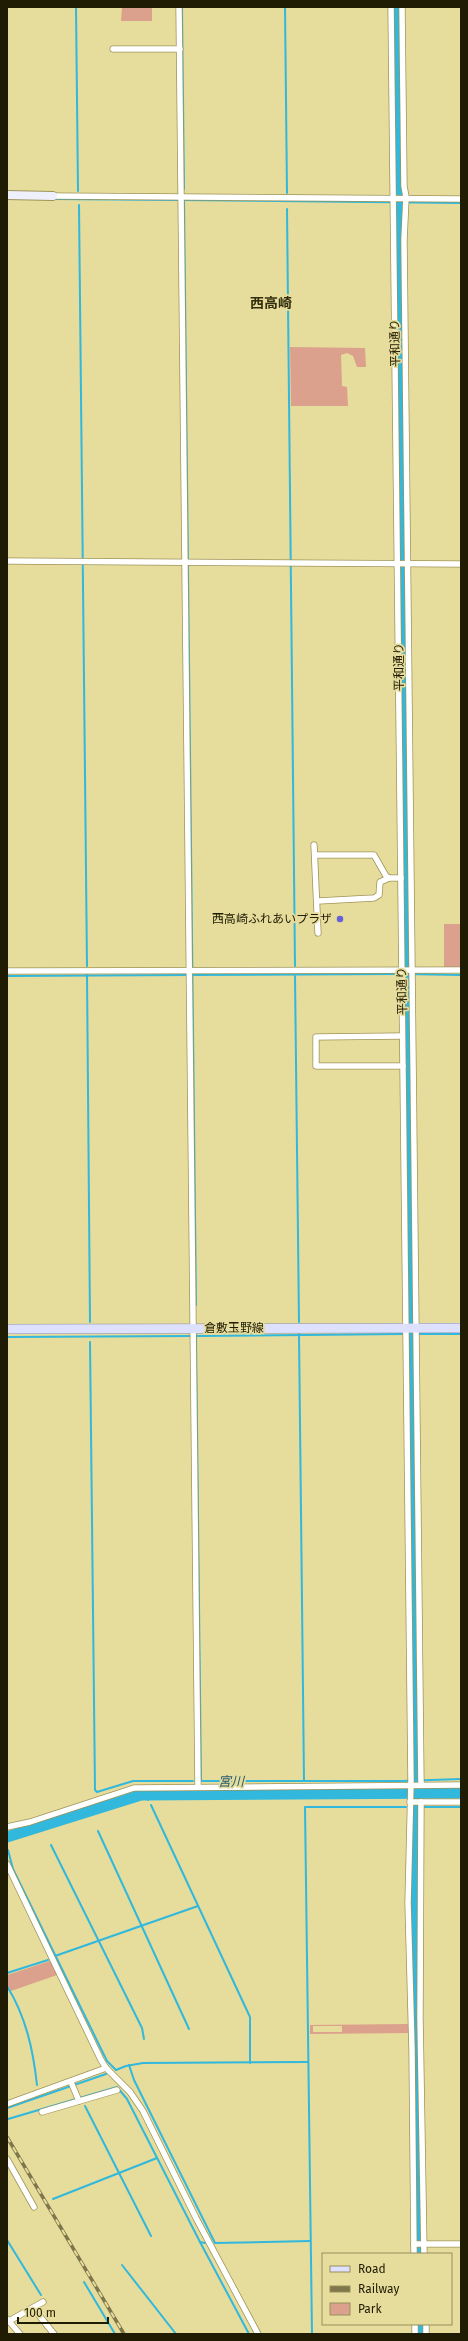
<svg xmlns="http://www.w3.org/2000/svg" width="468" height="2341" viewBox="0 0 468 2341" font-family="'Fira Sans','Noto Sans JP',sans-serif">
	<rect width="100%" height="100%" fill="#e6dc9c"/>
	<g fill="#dba18c" fill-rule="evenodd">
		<path d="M122 7H152V21H121Z"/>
		<path d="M290 347 365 348 366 367H357L353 356 347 353 341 355 342 386 347 387 348 406H291Z"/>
		<rect x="444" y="924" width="17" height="44"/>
		<path d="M50 1961 57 1975 11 1991 7 1984V1975Z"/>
		<path d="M409 2024V2033L310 2034V2025ZM342 2026V2032H313V2026Z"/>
	</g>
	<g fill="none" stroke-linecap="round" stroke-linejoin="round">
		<g stroke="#31b8dc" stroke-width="2">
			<path d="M76 7 78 191"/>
			<path d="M182 7 184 189"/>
			<path d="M285 7 287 193"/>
			<path d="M184 198 196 1305"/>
			<path d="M54 199 180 200"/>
			<path d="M184 200 461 203"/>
			<path d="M79 205 87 966"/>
			<path d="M287 209 295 966"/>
			<path d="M87 974 90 1322"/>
			<path d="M404 974 461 975"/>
			<path d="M192 975 399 974"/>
			<path d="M7 976 188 975"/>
			<path d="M295 976 299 1322"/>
			<path d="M299 1334 304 1780"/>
			<path d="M407 1334H414"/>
			<path d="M418 1334H461"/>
			<path d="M196 1335 201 1781"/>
			<path d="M196 1336 402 1334"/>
			<path d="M7 1337 192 1336"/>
			<path d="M90 1342 95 1790 97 1792 133 1781H193"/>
			<path d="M201 1781H402L461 1779"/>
			<path d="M147 1795 148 1800"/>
			<path d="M151 1805 250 2017V2063"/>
			<path d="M413 1807H461"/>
			<path d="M98 1831 189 2029"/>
			<path d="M51 1845 142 2028 144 2039"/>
			<path d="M8 1850 13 1869 107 2061 116 2070"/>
			<path d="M55 1956 198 1906"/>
			<path d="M7 1973 48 1960"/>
			<path d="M7 1986C26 2017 33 2049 37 2085"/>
			<path d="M129 2065 134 2080 215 2243 310 2241"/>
			<path d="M116 2070 126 2066 143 2063 308 2062"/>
			<path d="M85 2106 151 2236"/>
			<path d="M7 2108 106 2074"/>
			<path d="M8 2119 117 2087 127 2099 200 2242 205 2243"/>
			<path d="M53 2199 157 2158"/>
			<path d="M7 2240 41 2295"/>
			<path d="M200 2242 249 2334"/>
			<path d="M122 2265 176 2334"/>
			<path d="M84 2282 115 2334"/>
			<path d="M312 2334 305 1807H406"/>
		</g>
		<g stroke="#31b8dc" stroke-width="11">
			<path d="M397 7 419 2254"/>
			<path d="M7 1837 141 1795 461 1793"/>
			<path d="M420 2324V2334"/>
		</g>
		<g stroke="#9e9457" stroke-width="7">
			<g id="street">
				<path d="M179 7 198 1787"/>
				<path d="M391 7 411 1781 408 1903 412 2050 414 2254"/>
				<path d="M402 7 404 186 406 197 404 240 421 1784"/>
				<path d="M113 49H180"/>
				<path d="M53 196 461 199"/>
				<path d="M7 561 461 564"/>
				<path d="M314 845 318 933"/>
				<path d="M315 855H374L386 876 389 878H401"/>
				<path d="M318 901 374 898 379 895 380 882 389 878"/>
				<path d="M7 971 461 970"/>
				<path d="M402 1036 316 1037V1066H403"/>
				<path d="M410 1802H461"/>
				<path d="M421 1802 420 2017 424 2254"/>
				<path d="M7 1827 30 1822 134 1788 461 1785"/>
				<path d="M7 1864 101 2060 106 2068 130 2092 143 2111 196 2218 258 2334"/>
				<path d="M71 2082 79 2101"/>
				<path d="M7 2104 106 2068"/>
				<path d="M42 2112 117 2090"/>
				<path d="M7 2159 34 2207"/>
				<path d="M414 2244H461"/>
				<path d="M33 2308 54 2334"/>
				<path d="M7 2319 20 2334"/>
				<path d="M9 2321 43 2302"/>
				<path d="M415 2324V2334"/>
				<path d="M426 2324V2334"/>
			</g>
		</g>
		<g stroke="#9e9457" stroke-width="10">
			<path id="secondary" d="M7 195 53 196"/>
		</g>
		<g stroke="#8d8fa5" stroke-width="10">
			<path id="primary" d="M7 1329 461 1328"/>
		</g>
		<use href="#street" stroke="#fff" stroke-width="5.5"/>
		<use href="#secondary" stroke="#eef0fe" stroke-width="8"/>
		<use href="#primary" stroke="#dee1fd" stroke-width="9"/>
		<g stroke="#7e774b" stroke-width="3.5">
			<path id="rail" d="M7 2137 124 2334"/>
		</g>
		<use href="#rail" stroke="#e6dc9c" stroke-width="2" stroke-dasharray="6" stroke-linecap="butt"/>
	</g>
	<circle fill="#6561da" stroke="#e6dc9c" stroke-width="1.5" cx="340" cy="919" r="4"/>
	<g text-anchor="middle" stroke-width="3.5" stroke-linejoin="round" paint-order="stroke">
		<g font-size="12" fill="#201c03" stroke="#e6dc9c">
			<text transform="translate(395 343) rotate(-91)" y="4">平和通り</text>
			<text transform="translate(399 667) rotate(-90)" y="4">平和通り</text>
			<text transform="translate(402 991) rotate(-91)" y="4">平和通り</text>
			<text x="234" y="1332">倉敷玉野線</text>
		</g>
		<g font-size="12" fill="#201c03" stroke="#e6dc9c" text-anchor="end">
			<text x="332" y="923">西高崎ふれあいプラザ</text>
		</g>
		<g font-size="13" font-style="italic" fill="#295d6d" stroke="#e6dc9c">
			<text x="231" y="1786">宮川</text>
		</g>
		<g font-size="14" font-weight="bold" fill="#332e0d" stroke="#e6dc9c">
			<text x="271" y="308">西高崎</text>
		</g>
	</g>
	<rect width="468" height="2341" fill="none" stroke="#201c03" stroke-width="16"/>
	<rect x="322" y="2253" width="130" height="72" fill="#e6dc9c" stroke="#978f5f"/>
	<rect x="330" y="2266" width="20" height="6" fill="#dee1fd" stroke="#978f5f"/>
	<text x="358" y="2273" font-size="12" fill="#201c03">Road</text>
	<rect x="330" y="2286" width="20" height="6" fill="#7e774b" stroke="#978f5f"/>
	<text x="358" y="2293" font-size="12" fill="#201c03">Railway</text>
	<rect x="330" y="2303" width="20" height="12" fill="#dba18c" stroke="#978f5f"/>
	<text x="358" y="2313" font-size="12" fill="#201c03">Park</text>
	<path d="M18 2317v6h90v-6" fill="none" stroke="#201c03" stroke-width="2"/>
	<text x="24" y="2317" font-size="12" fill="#201c03" stroke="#e6dc9c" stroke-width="3" paint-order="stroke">100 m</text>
</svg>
